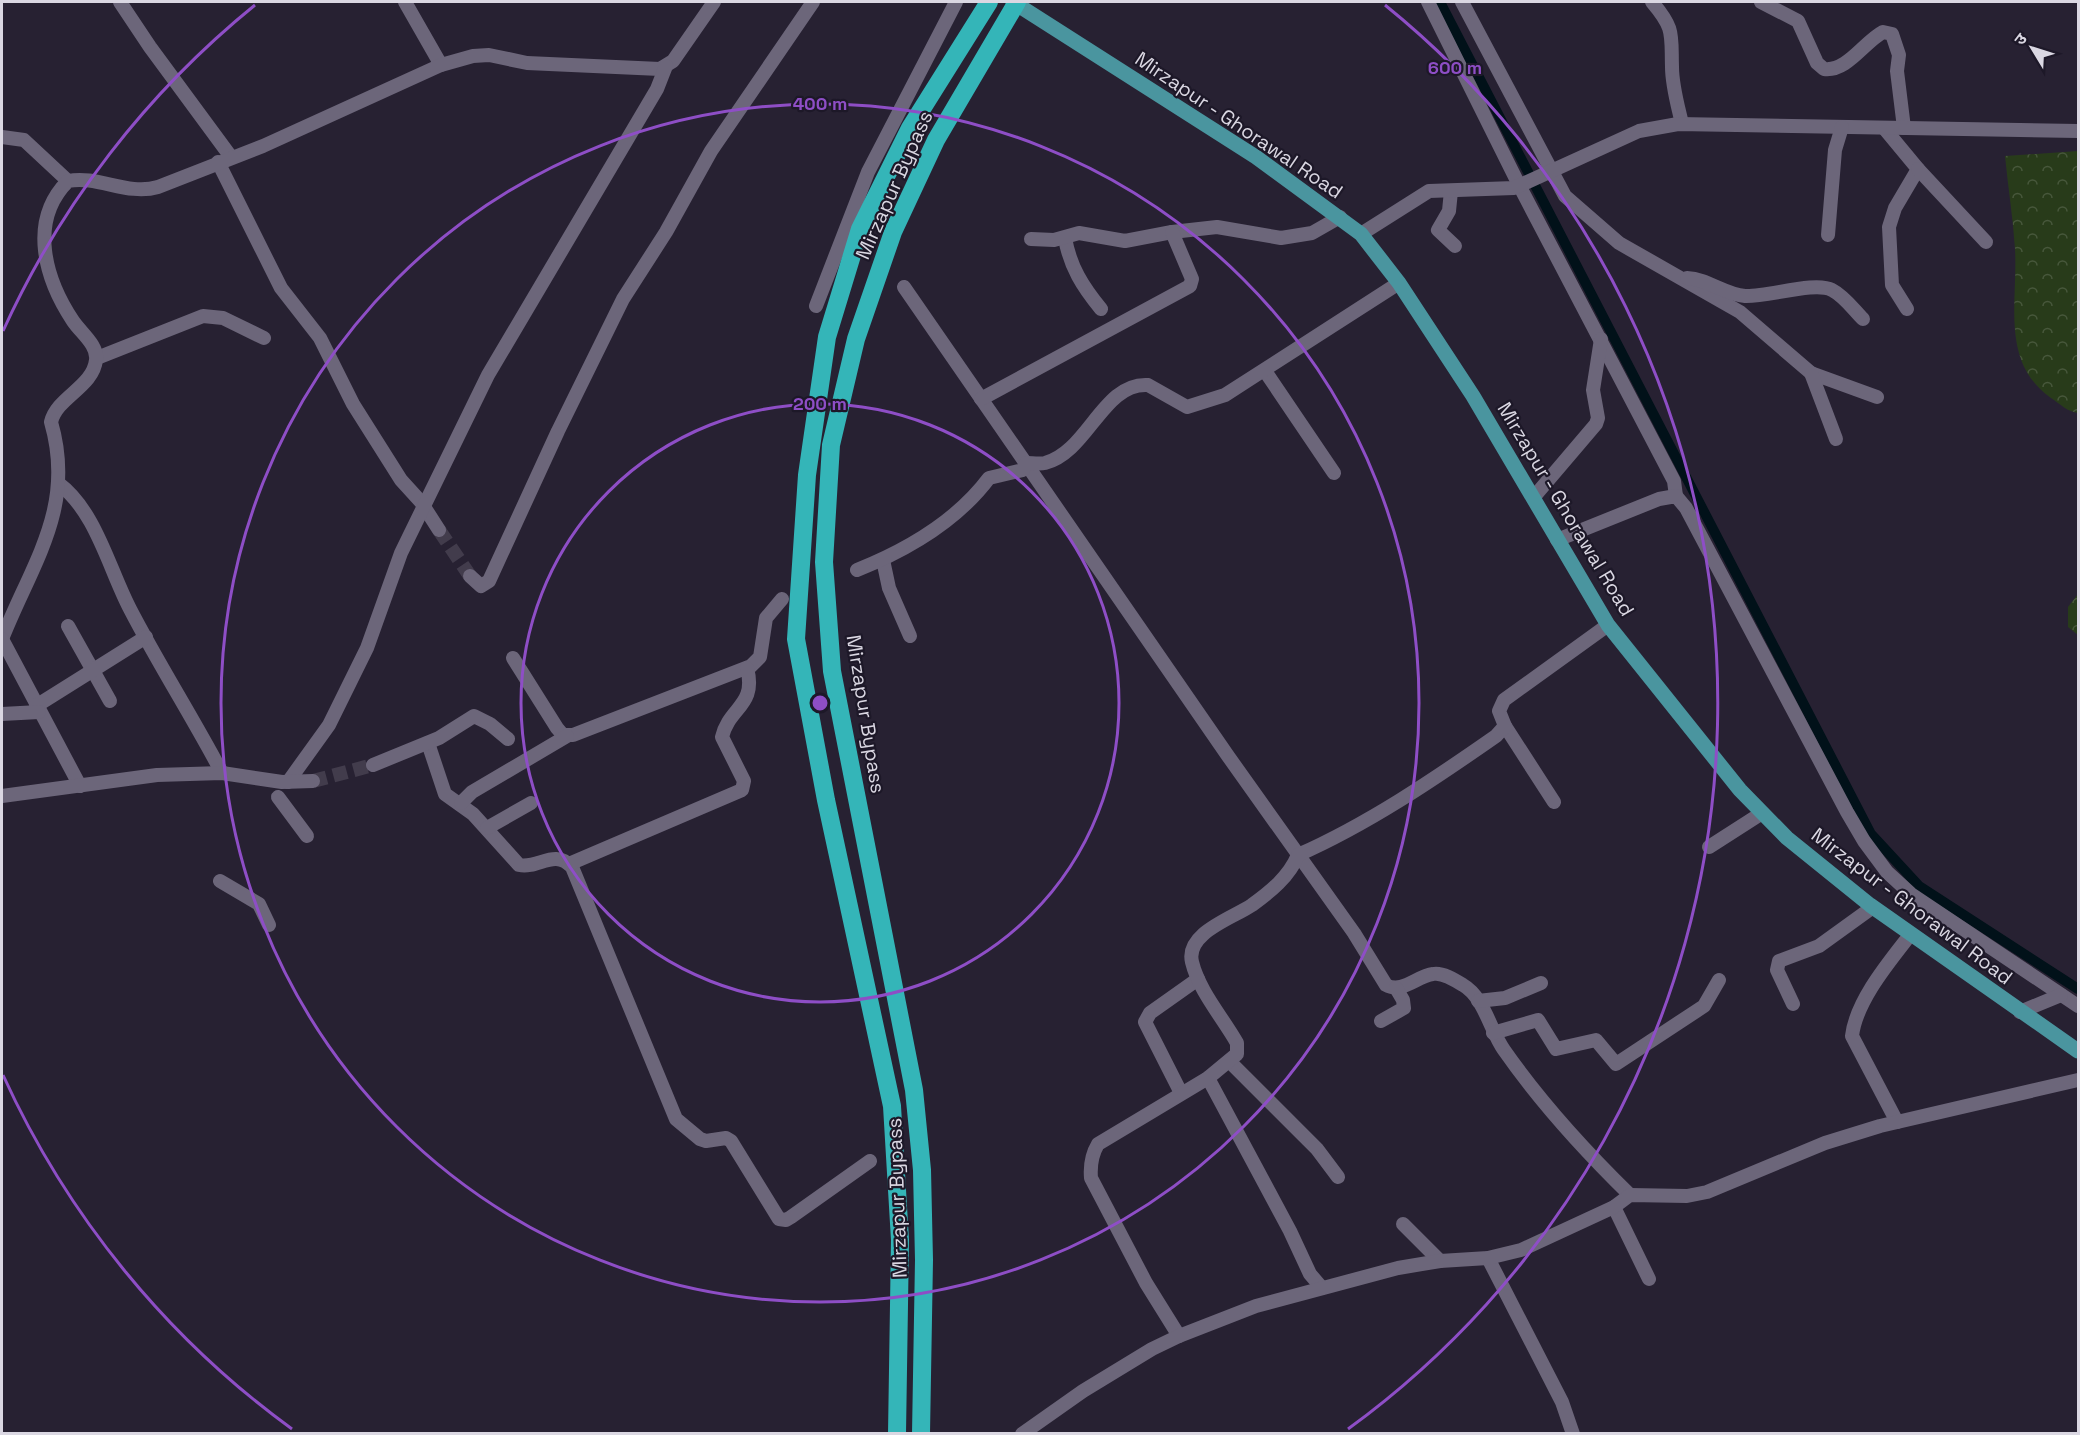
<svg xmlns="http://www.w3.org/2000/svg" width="2080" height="1435" viewBox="0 0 2080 1435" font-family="'Space Grotesk','Noto Sans Devanagari',sans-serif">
	<defs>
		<pattern id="forest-crowns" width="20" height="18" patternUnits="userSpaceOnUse" patternTransform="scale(1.5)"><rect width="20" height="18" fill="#283b1a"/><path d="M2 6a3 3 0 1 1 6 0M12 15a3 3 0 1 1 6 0" fill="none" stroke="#47573b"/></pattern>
	</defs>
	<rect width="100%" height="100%" fill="#272132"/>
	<g fill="url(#forest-crowns)">
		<path d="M2078 151V413C2068 412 2060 404 2051 398 2000 362 2018 302 2015 249 2013 218 2008 187 2005 156Z"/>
		<path d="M2078 594V635L2068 627V607Z"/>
	</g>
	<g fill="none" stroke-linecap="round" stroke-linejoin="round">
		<path stroke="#011119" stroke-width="10" d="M1440 2 1871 834 1919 886 2078 989"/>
		<g stroke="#423c4c" stroke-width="14" stroke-dasharray="14 7" stroke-linecap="butt">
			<path d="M439 530 470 576"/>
			<path d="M313 781 373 765"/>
		</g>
		<g stroke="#6c667a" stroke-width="14">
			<path d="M120 2 150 47 231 157"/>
			<path d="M405 2 441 65"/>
			<path d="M1428 2 1519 185 1674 481 1676 496"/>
			<path d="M1462 2 1565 196 1619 243 1740 312 1811 373 1877 397"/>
			<path d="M1652 2C1675 29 1671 34 1672 67 1672 86 1678 106 1682 124"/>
			<path d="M1761 2 1798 21 1817 63 1824 69C1847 72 1864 42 1883 32L1892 34 1899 55 1897 71 1904 128"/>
			<path d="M1884 128 1918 169 1895 208 1889 227 1892 285 1907 309"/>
			<path d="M2 137 24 140 68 181"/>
			<path d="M218 162 281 288 320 338 353 404 401 480 421 502 439 530"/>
			<path d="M1918 169 1986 242"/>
			<path d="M1451 191 1449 211 1438 230 1455 246"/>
			<path d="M1361 234 1429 191 1514 188 1639 131 1678 124 2078 131"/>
			<path d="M1828 235 1835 150 1842 127"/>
			<path d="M1065 238C1070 267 1083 287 1101 309"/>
			<path d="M1031 239 1054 240 1079 233 1125 241 1172 232 1217 227 1281 238 1312 233 1340 217"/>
			<path d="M1687 278C1708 279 1724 294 1745 296 1768 297 1815 281 1832 290 1844 296 1854 310 1863 319"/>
			<path d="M904 287 1228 756 1354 933 1386 985C1402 994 1417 976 1433 974 1442 972 1455 980 1463 985 1484 997 1490 1030 1504 1050 1541 1103 1584 1150 1630 1195"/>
			<path d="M816 306 868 172 956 2"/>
			<path d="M97 358 203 316 223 318 264 338"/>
			<path d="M1265 371 1334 473"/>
			<path d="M1811 373 1836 439"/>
			<path d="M981 399 1190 286 1192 279 1172 232"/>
			<path d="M58 483C96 511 109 569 130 609 159 665 193 718 222 773"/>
			<path d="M1533 498 1596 424 1598 418 1593 390 1601 339"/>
			<path d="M1557 540 1659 499 1676 496 1686 508 1847 812 1864 841 1887 872 1911 894 2078 1006"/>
			<path d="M883 560 889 588 910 636"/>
			<path d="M857 570C907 550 956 522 989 478L1023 470 1026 463C1032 463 1040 464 1045 463 1088 452 1103 382 1148 385L1187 407 1225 395 1399 283"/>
			<path d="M470 576 481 586 489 581 558 431 623 299 666 232 711 151 813 2"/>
			<path d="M68 626 110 701"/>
			<path d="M2 639C32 563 76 508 51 422 57 397 93 387 96 360 98 345 81 333 73 321 45 279 28 221 68 181 98 175 127 196 158 187L263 146 441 65 473 56 489 55 527 63 660 69 673 61 714 2"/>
			<path d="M2 639 80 786"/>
			<path d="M513 658 557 728 563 735H573L751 666 760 657 766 618 782 599"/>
			<path d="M36 706 146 637"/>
			<path d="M2 714 39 712"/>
			<path d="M1505 726 1554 802"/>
			<path d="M428 743 445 794 473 814 519 865C539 869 554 848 572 867L676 1119 700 1139 706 1141 726 1138 731 1141 779 1219 786 1220 791 1217 870 1161"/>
			<path d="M373 765 439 738 474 716 490 724 508 739"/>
			<path d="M288 782 329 725 367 648 401 553 488 375 657 89 666 66"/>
			<path d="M2 796 157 775 222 773 282 782 313 781"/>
			<path d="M278 797 307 836"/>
			<path d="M461 803 472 792 567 736"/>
			<path d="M487 828 531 803"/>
			<path d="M1709 847 1762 813"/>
			<path d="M569 864 742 790 744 781 722 737C729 707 757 706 747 668"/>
			<path d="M220 881 259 904 269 925"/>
			<path d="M1478 1001 1505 998 1541 983"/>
			<path d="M1793 1004 1777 970 1779 961 1819 946 1873 907"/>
			<path d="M2020 1012 2061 995"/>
			<path d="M1381 1021 1404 1008 1403 1000 1396 988"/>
			<path d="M1493 1033 1538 1020 1556 1049 1596 1040 1616 1064 1704 1006 1719 980"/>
			<path d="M1230 1062 1317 1149 1338 1177"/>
			<path d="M1208 1078 1290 1231 1310 1274 1322 1288"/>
			<path d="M1181 1093 1145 1022 1150 1013 1198 979"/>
			<path d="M1897 1122 1852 1036C1856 1001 1889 962 1910 935"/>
			<path d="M1614 1207 1649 1279"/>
			<path d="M1403 1224 1440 1261"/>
			<path d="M1488 1258 1562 1402 1573 1434"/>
			<path d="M1179 1336 1146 1283 1091 1178C1090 1166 1092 1154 1098 1144L1208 1078 1237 1054V1043C1223 1018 1199 991 1192 962 1185 933 1233 918 1252 905 1270 892 1289 877 1298 855 1368 824 1433 780 1496 736L1505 726 1499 711 1504 700 1608 625"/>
			<path d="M1022 1434 1083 1391 1152 1349 1179 1336 1256 1306 1398 1268 1440 1261 1488 1258 1521 1250 1614 1207 1630 1195 1687 1196 1707 1192 1825 1143 1880 1126 2078 1080"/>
		</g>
		<path stroke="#4a959f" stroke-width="15" d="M1013 2 1256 157 1361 234 1399 283 1473 396 1608 625 1740 790 1787 838 1870 905 2078 1051"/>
		<g stroke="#34b5b8" stroke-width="18">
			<path d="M897 1434 900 1240 892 1106 826 800 796 639 807 475 827 337 860 229 910 128 989 2"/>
			<path d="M921 1434 924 1260 922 1170 914 1090 832 671 824 562 831 445 856 339 893 232 936 140 1017 2"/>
		</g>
	</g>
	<g fill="none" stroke="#8e4ec6" stroke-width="3">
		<circle cx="820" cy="703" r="299"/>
		<circle cx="820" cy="703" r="599"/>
		<path d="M292 1429A898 898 0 0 1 3 1075M3 331A898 898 0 0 1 255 5M1385 5A898 898 0 0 1 1348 1429"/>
	</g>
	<g text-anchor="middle" stroke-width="4.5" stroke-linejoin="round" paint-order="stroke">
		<g font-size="20" fill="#dad7e2" stroke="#1d1828">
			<text transform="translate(1239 125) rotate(34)" y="7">Mirzapur - Ghorawal Road</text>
			<text transform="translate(894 185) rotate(-66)" y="7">Mirzapur Bypass</text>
			<text transform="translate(1566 509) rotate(59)" y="7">Mirzapur - Ghorawal Road</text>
			<text transform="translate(866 714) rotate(81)" y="7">Mirzapur Bypass</text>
			<text transform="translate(1912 906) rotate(37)" y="7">Mirzapur - Ghorawal Road</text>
			<text transform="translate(897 1198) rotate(-92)" y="7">Mirzapur Bypass</text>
		</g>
	</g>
	<circle cx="820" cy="703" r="9" fill="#8e4ec6" stroke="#1d1828" stroke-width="3"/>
	<g font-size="18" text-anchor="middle" font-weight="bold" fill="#8e4ec6" stroke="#1d1828" stroke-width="4.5" stroke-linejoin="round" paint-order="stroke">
		<text x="1455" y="74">600 m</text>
		<text x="820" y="110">400 m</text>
		<text x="820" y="410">200 m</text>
	</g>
	<rect width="2080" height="1435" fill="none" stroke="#dad7e2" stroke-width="6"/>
	<g transform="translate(2032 48) rotate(308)" stroke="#1d1828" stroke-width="4.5" paint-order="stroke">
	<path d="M0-4.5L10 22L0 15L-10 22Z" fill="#dad7e2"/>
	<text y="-9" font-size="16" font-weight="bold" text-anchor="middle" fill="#dad7e2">उ</text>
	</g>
</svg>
